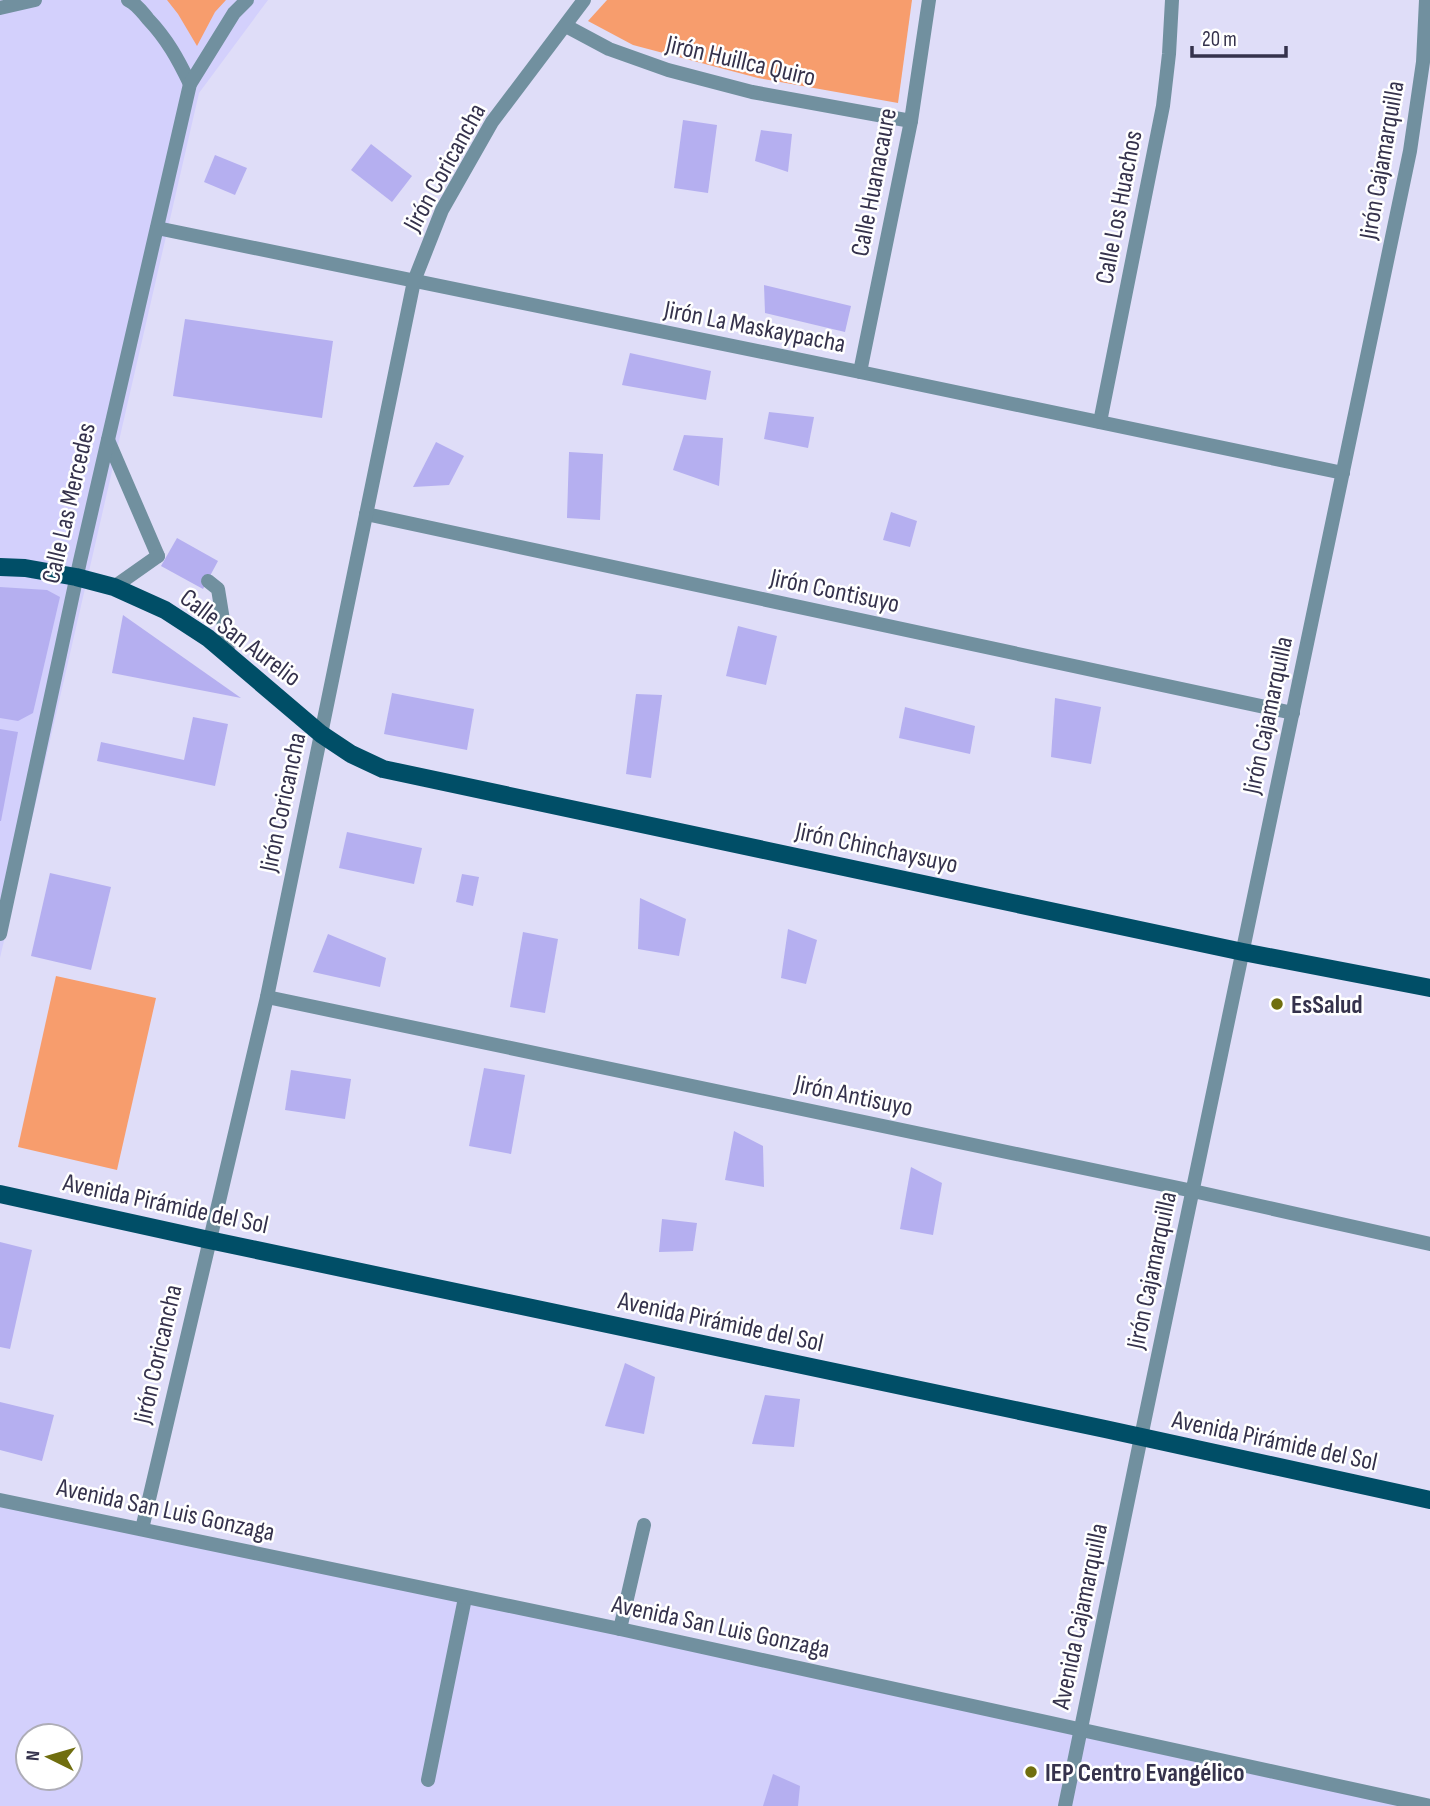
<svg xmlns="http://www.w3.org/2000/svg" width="1430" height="1806" viewBox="0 0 1430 1806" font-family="'Sofia Sans Condensed',sans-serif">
	<rect width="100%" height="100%" fill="#dfddf8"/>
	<g fill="#d3d0fc" fill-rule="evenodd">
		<path d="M0 0H268L199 93 0 958Z"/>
		<path d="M0 1495 1430 1806H0ZM28 1736H70V1778H28Z"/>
	</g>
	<g fill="#f79d6d">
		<path d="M167 0H226L215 12 197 46 178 14Z"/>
		<path d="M607 0H912L898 103 758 78 633 45 588 21Z"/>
		<path d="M56 976 156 998 117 1170 18 1147Z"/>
	</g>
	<g fill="#b5aff0">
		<path d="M683 120 717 125 708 193 674 188Z"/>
		<path d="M761 130 792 134 788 172 755 161Z"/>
		<path d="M371 144 412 176 392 202 351 170Z"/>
		<path d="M215 155 247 168 235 195 204 182Z"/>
		<path d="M764 285 851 306 845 332 765 313Z"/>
		<path d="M185 319 333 341 322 418 173 396Z"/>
		<path d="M630 353 711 371 706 400 622 385Z"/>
		<path d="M769 412 814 417 808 448 764 439Z"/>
		<path d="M684 435 723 438 719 486 673 470Z"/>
		<path d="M436 442 464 456 449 485 413 487Z"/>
		<path d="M569 452 603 454 600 520 567 518Z"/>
		<path d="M891 512 917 521 910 547 883 540Z"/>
		<path d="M177 538 218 561 203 589 161 566Z"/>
		<path d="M0 587 47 590 60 597 33 713 18 721 0 718Z"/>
		<path d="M123 615 241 698 112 673Z"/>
		<path d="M738 626 777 636 766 685 726 676Z"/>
		<path d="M392 693 474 709 467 750 384 734Z"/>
		<path d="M636 694 662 695 651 778 626 774Z"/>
		<path d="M1055 698 1101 707 1091 764 1051 757Z"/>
		<path d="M905 707 975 726 970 754 899 738Z"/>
		<path d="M193 717 228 724 215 786 97 761 101 742 184 760Z"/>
		<path d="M0 729 18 732 1 821H0Z"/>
		<path d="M347 832 422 848 414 884 339 868Z"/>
		<path d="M50 873 111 887 91 970 31 956Z"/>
		<path d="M462 874 479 877 473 906 456 902Z"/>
		<path d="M640 898 686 919 679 956 638 949Z"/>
		<path d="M788 929 817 940 806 984 781 978Z"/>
		<path d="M523 932 558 939 545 1013 510 1007Z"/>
		<path d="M328 934 386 958 380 987 313 972Z"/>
		<path d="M484 1068 525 1075 511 1154 469 1146Z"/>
		<path d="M291 1070 351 1079 345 1119 285 1110Z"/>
		<path d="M734 1131 763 1146 764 1187 725 1180Z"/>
		<path d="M911 1167 942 1183 933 1235 900 1229Z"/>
		<path d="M662 1219 697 1223 693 1251 659 1252Z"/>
		<path d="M0 1242 32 1250 10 1349 0 1347Z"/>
		<path d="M625 1363 655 1377 644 1434 605 1426Z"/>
		<path d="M765 1395 800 1399 794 1447 752 1444Z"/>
		<path d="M0 1402 54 1415 42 1461 0 1450Z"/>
		<path d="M773 1774 800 1786 798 1806H763Z"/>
	</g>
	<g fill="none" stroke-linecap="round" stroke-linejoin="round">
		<g stroke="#71909f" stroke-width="14">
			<path d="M108 440 158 556"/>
			<path d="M208 581 218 589 229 657"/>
			<path d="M114 587 158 556"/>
			<path d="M620 1629 644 1525"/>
			<path d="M428 1780 465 1598"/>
		</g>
		<g stroke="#71909f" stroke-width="14">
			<path d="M128 0C137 4 142 12 148 19 167 39 178 59 190 84"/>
			<path d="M0 8 35 0"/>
			<path d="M566 26 609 49 668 70 752 92 911 121"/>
			<path d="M157 228 860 372 1343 473"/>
			<path d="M860 372 911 121 929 0"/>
			<path d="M1100 422 1163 106 1169 54 1172 0"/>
			<path d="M366 514 1293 713"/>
			<path d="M0 934 80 561 190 84 234 13 247 0"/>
			<path d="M267 997 1193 1191 1430 1244"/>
			<path d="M0 1500 620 1629 1430 1806"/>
			<path d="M142 1529 267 997 414 281 442 210 492 122 584 0"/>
			<path d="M1065 1806 1141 1437"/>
		</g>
		<path stroke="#71909f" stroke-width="14" d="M1141 1437 1410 151 1423 62 1426 0"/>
		<g stroke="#004e67" stroke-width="18">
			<path d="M0 567 25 568 76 577 114 587 165 610 208 638 321 734 351 754 383 769 1243 952 1430 988"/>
			<path d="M0 1194 209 1240 1105 1429 1430 1500"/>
		</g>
	</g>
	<g fill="#706e0f" stroke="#fff" stroke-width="2.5">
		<circle cx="1277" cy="1004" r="7"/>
		<circle cx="1031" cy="1772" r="7"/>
	</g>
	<g text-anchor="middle" stroke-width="5" stroke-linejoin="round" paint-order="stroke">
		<g font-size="26" fill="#35324c" stroke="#fff">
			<text transform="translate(741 60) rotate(13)" y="9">Jirón Huillca Quiro</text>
			<text transform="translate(1381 160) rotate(-80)" y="9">Jirón Cajamarquilla</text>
			<text transform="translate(444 167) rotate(-61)" y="9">Jirón Coricancha</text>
			<text transform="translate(873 182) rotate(-79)" y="9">Calle Huanacaure</text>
			<text transform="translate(1118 207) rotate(-79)" y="9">Calle Los Huachos</text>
			<text transform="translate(755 326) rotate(11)" y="9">Jirón La Maskaypacha</text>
			<text transform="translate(68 503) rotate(-77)" y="9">Calle Las Mercedes</text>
			<text transform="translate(835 590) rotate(12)" y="9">Jirón Contisuyo</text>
			<text transform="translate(241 637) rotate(37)" y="9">Calle San Aurelio</text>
			<text transform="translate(1267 715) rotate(-78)" y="9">Jirón Cajamarquilla</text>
			<text transform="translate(282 802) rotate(-78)" y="9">Jirón Coricancha</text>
			<text transform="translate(877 847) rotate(12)" y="9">Jirón Chinchaysuyo</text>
			<text transform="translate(854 1095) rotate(12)" y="9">Jirón Antisuyo</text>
			<text transform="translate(166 1203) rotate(12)" y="9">Avenida Pirámide del Sol</text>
			<text transform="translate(1151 1270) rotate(-78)" y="9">Jirón Cajamarquilla</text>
			<text transform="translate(721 1321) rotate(12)" y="9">Avenida Pirámide del Sol</text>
			<text transform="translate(157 1354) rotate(-77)" y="9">Jirón Coricancha</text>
			<text transform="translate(1275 1440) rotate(12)" y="9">Avenida Pirámide del Sol</text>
			<text transform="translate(166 1509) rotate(12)" y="9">Avenida San Luis Gonzaga</text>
			<text transform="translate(1079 1616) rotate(-78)" y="9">Avenida Cajamarquilla</text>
			<text transform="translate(721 1626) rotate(12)" y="9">Avenida San Luis Gonzaga</text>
		</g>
		<g font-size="26" font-weight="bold" fill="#35324c" stroke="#fff" text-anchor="start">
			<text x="1291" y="1013">EsSalud</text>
			<text x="1045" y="1781">IEP Centro Evangélico</text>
		</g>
	</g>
	<g transform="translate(49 1757) rotate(275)"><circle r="33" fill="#ffffff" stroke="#aeadb7" stroke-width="2"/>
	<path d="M0-5L12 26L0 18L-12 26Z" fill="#706e0f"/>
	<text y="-10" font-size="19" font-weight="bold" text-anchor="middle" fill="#35324c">N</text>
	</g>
	<path d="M1192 46v10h94v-10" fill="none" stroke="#35324c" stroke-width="3.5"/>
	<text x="1202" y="46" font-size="21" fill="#35324c" stroke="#ffffff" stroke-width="5" paint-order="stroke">20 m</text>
</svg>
